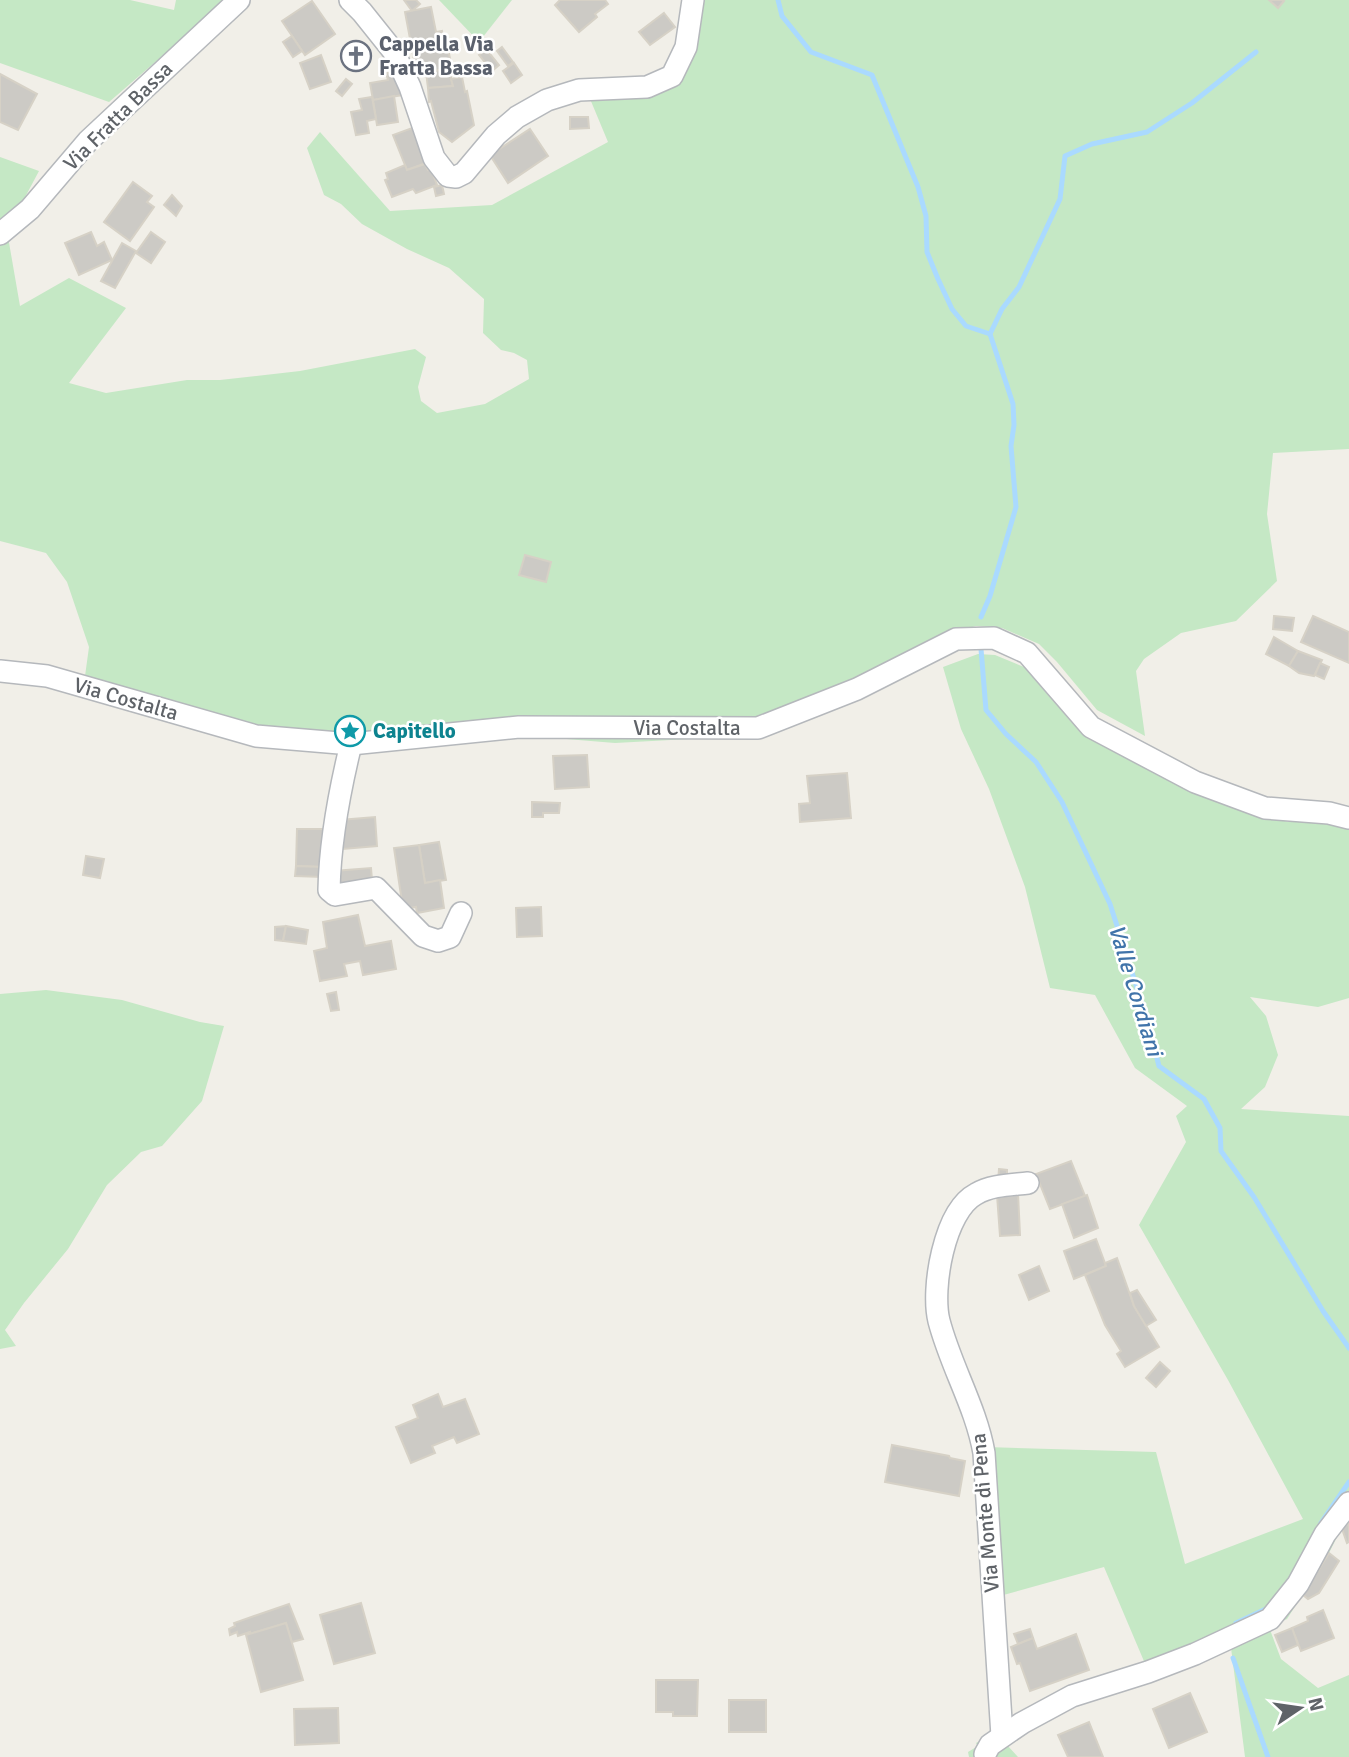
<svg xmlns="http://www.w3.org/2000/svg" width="1349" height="1757" viewBox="0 0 1349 1757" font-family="Signika,sans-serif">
	<rect width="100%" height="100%" fill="#f1efe8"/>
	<g fill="#c5e8c5">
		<path d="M0 0H130L174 10 176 0H227L109 102 0 63Z"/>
		<path d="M439 0H512L479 42Z"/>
		<path d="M697 0H1349V449L1273 453 1267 514 1277 581 1236 621 1181 633 1144 659 1136 671 1145 736 1097 710 1057 662 1039 644 1002 628 976 626 955 632 864 674 813 694 763 735 615 743 468 731 271 741 82 698 89 647 67 582 46 553 0 541V157L39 171 7 231 20 306 69 278 126 308 69 383 106 393 187 380H220L300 371 415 349 426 357 418 387 421 401 437 413 485 404 529 379 527 360 514 353 501 350 483 333 484 299 449 268 407 249 362 224 341 204 324 195 307 148 320 132 390 211 492 205 608 142 588 94 678 80Z"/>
		<path d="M978 654 995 655 1024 667 1080 732 1198 793 1288 822 1336 813 1349 816V998L1318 1007 1250 997 1266 1016 1278 1055 1265 1087 1241 1109 1349 1116V1513L1329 1553 1287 1619 1269 1627 1281 1659 1318 1688 1349 1675V1757H1245L1230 1640 1149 1673 1104 1567 1000 1596 986 1447 1156 1452 1185 1564 1303 1519 1228 1380 1139 1225 1186 1142 1176 1116 1187 1106 1135 1068 1095 995 1050 988 1025 887 989 789 961 729 943 667Z"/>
		<path d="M46 990 122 1000 200 1022 224 1026 202 1101 162 1146 141 1152 107 1185 68 1249 24 1303 5 1330 16 1346 0 1349V994Z"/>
		<path d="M996 1733 1018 1757H969L968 1752 978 1746 976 1743Z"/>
	</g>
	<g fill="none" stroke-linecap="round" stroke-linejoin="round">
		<g stroke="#aadaff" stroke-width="5">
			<path d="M778 0 782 16 811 52 872 75 918 187 926 216 927 252 938 279 952 309 966 326 990 334 1013 404 1014 425 1011 446 1016 507 990 596 981 617"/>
			<path d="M990 334 1002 309 1019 287 1060 199 1065 156 1092 144 1147 132 1192 103 1256 52"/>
			<path d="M981 649 986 710 1006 734 1036 762 1062 802 1110 904 1146 1016 1159 1066 1204 1099 1220 1128 1221 1151 1254 1197 1323 1311 1349 1348"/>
			<path d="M1321 1523 1349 1482"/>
			<path d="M1236 1623 1268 1608"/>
			<path d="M1233 1658 1268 1757"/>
		</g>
	</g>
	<g fill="#cccac5" stroke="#d6d1c6" stroke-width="2">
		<path d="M404 0H416L420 4 412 11Z"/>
		<path d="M605 0 608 4 595 14 597 17 579 32 555 5 560 0Z"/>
		<path d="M1269 0H1282L1284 1 1278 8Z"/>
		<path d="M312 1 335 34 305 55 282 21Z"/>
		<path d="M431 7 436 32 442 31 444 44H447L452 68 426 72V74L417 76 405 12Z"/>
		<path d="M664 13 675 27 650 45 639 32Z"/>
		<path d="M292 36 302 51 293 57 283 42Z"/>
		<path d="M355 47 364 61 362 68 356 66 347 52Z"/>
		<path d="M502 47 513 62 508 66 497 51Z"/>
		<path d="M486 49 499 65 492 71 479 55Z"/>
		<path d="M321 55 331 82 310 89 300 63Z"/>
		<path d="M514 63 522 75 511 83 503 71Z"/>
		<path d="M449 69 453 86 428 88 426 72Z"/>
		<path d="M395 72 403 95 373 100 370 83 388 80 386 73Z"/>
		<path d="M0 74 37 94 18 130 0 122Z"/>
		<path d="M462 77 465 92 467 91 474 125 452 142 439 132 431 101 429 102 428 88 453 86 451 79Z"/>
		<path d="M346 79 352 84 342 96 336 91Z"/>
		<path d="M394 96 398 122 377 125 373 100Z"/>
		<path d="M372 97 376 119 367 121 369 133 356 135 351 112 362 110 359 99Z"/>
		<path d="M570 117H588L589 128 570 129Z"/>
		<path d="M415 127 429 162 407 170 393 135Z"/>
		<path d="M530 129 548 156 508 183 490 155Z"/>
		<path d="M425 164 428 170 431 169 437 185 416 193 413 189 392 197 385 180 388 179 386 173 405 165 407 170Z"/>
		<path d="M133 182 152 196 147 202 154 207 130 241 104 222Z"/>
		<path d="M442 185 444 194 436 196 434 187Z"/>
		<path d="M172 195 182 206 176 216 164 205Z"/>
		<path d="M91 232 97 246 104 242 112 260 79 275 65 243Z"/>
		<path d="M151 232 165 242 151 263 136 253Z"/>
		<path d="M122 243 136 251 115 288 101 281Z"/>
		<path d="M525 555 551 562 546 582 519 575Z"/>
		<path d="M1274 616 1294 618 1292 631 1273 629Z"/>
		<path d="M1313 616 1349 632V663L1301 642Z"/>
		<path d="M1274 637 1298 651 1289 666 1266 654Z"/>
		<path d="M1298 651 1322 660 1314 676 1299 673 1289 666Z"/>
		<path d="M1320 663 1329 667 1324 679 1315 675Z"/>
		<path d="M587 755 589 787 555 789 553 756Z"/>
		<path d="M847 773 851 818 800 822 799 804 810 803 807 776Z"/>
		<path d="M532 802 560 803 559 813H543V817H532Z"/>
		<path d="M375 817 377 846 343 849 340 820Z"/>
		<path d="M297 829H324L323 867 296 866Z"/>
		<path d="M439 842 446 880 425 883 419 845Z"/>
		<path d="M419 845 425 883 440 880 444 908 417 913 416 907 403 909 394 848Z"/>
		<path d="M86 856 104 859 100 878 83 875Z"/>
		<path d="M296 866 323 867V877L295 876Z"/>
		<path d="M371 868 372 880 335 884 334 871Z"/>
		<path d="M541 907 542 936 517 937 516 908Z"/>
		<path d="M358 915 365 946 391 941 396 969 363 975 360 961 344 964 347 976 320 981 314 951 327 948 323 922Z"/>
		<path d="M286 926 283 941 275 940V927Z"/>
		<path d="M286 926 308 930 306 944 283 941Z"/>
		<path d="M336 992 339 1010 331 1011 327 994Z"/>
		<path d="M1071 1161 1085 1196 1050 1209 1036 1174Z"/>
		<path d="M999 1169 1007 1170V1182H998Z"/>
		<path d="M1018 1193 1020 1235 1000 1236 997 1195Z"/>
		<path d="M1087 1195 1098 1228 1074 1238 1062 1204Z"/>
		<path d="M1096 1239 1106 1266 1074 1279 1064 1251Z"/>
		<path d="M1117 1258 1134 1306 1159 1347 1125 1367 1117 1354 1121 1351 1105 1325 1085 1275 1106 1266 1105 1263Z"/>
		<path d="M1039 1266 1049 1291 1029 1300 1019 1275Z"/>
		<path d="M1137 1290 1156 1320 1146 1326 1134 1306 1130 1293Z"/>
		<path d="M1160 1362 1170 1371 1156 1387 1146 1378Z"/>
		<path d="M438 1394 443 1407 465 1399 479 1434 457 1443 454 1437 432 1446 435 1453 411 1463 396 1427 418 1418 413 1405Z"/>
		<path d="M892 1445 949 1456 950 1458 965 1461 959 1496 885 1482Z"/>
		<path d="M1349 1524V1542L1347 1543 1341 1526Z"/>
		<path d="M1329 1553 1339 1561 1319 1593 1308 1599 1303 1595Z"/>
		<path d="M361 1603 375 1653 334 1664 320 1615Z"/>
		<path d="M289 1604 303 1639 292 1642 286 1623 250 1634V1632L238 1636 237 1632 230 1635 229 1629 235 1626 234 1623Z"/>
		<path d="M1323 1610 1334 1638 1301 1651 1292 1628 1308 1621 1307 1617Z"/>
		<path d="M286 1623 303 1680 261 1692 246 1635Z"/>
		<path d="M1292 1628 1298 1645 1282 1652 1275 1635Z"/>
		<path d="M1030 1629 1033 1638 1018 1644 1014 1634Z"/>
		<path d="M1076 1634 1089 1670 1030 1691 1020 1663 1017 1664 1011 1647 1033 1638 1037 1649Z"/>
		<path d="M656 1680H698L697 1716H673V1712H656Z"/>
		<path d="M1190 1693 1207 1732 1169 1748 1153 1709Z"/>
		<rect x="729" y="1700" width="37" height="32"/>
		<path d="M338 1708 339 1743 295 1745 294 1709Z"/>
		<path d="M1089 1722 1103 1757H1068L1058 1735Z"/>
	</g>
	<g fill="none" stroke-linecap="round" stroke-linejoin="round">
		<g stroke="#b5b8bc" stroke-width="24">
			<g id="minor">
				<path d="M350 0 362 12 394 52 410 87 434 158 448 176 456 177 464 173 496 135 517 117 547 100 579 90 647 87 672 76 686 47 693 0"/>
				<path d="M0 234 30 209 88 141 239 0"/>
				<path d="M0 671 47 676 256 736 351 744 519 727 758 728 857 689 956 639 994 638 1027 653 1091 727 1195 782 1265 808 1329 813 1349 818"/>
				<path d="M351 744C339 793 330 840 329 890L335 895 376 888 423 936 438 941 450 937 461 913"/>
				<path d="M1002 1736 984 1453C976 1407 951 1367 939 1321 931 1289 944 1211 976 1194 991 1185 1011 1185 1028 1183"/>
				<path d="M985 1754 990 1745 1022 1723 1072 1696 1148 1672 1195 1654 1270 1619 1298 1584 1325 1534 1349 1503"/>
			</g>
		</g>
		<use href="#minor" stroke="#fff" stroke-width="21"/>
	</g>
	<defs>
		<g id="church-ring" transform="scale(1.575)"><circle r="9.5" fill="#fff" stroke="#6b7280" stroke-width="1.5"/><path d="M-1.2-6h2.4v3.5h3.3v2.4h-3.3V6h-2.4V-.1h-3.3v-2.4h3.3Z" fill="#6b7280"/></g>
		<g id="sight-ring" transform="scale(1.575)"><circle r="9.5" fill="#fff" stroke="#0f9aa8" stroke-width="1.5"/><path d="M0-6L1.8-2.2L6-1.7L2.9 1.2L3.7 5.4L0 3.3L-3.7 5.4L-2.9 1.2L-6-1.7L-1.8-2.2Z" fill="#0f9aa8"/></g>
	</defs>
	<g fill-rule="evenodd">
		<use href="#church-ring" x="356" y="56"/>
		<use href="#sight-ring" x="350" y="731"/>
	</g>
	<g text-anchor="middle" stroke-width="5" stroke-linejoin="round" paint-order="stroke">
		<g font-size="21" font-weight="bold" fill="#5b616d" stroke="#fff" text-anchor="start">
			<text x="379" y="51">Cappella Via<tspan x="379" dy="24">Fratta Bassa</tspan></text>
		</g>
		<g font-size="21" fill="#5f6368" stroke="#fff">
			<text transform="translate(118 116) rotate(-45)" y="7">Via Fratta Bassa</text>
			<text transform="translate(126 699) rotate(16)" y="7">Via Costalta</text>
			<text x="687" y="735">Via Costalta</text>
			<text transform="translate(985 1513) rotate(-95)" y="7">Via Monte di Pena</text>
		</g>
		<g font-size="21" font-weight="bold" fill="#0d838f" stroke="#fff" text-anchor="start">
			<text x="373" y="738">Capitello</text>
		</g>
		<g font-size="23" font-style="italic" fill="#4174aa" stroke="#fff">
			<text transform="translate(1136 990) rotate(73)" y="8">Valle Cordiani</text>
		</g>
	</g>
	<g transform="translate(1300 1708) rotate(77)" stroke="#ffffff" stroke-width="5" paint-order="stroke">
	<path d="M0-5L12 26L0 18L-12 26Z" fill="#5f6368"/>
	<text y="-10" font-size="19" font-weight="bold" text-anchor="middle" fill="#5f6368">N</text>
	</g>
</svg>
